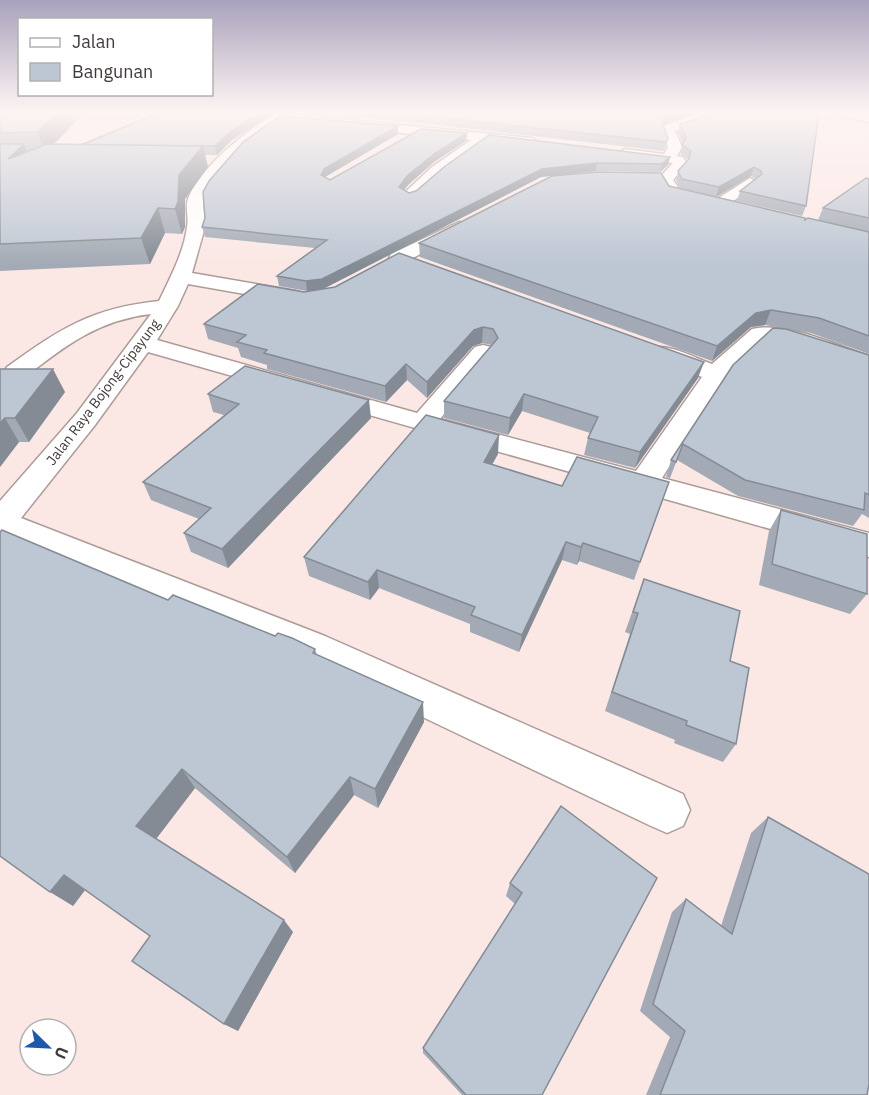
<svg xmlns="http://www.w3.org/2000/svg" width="869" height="1095" viewBox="0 0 869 1095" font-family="'IBM Plex Sans',sans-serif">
	<rect width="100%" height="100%" fill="#fbe8e5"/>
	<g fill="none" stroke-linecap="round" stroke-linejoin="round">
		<g stroke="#ad9b98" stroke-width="3">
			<g id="minor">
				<path d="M277 113 532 138 538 142 532 146 487 141 442 173 415 198 410 200 402 195 432 167 471 140 280 121 243 148 209 188 203 200 205 227 192 273 296 291 303 293 306 297 303 301 296 303 188 284 178 306 157 340 417 413 475 347 483 345 491 347 495 352 491 357 440 419 636 471 702 377 651 358 647 353 651 348C670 343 694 358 712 364L752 329C786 321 836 345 869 356V371L780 342 766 341 725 379 662 478 869 533V557L148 352 95 425 21 518 325 636 683 794 690 810 683 826 667 833 651 826 299 658 0 534V501L77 413 151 314C98 320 65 346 25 377L16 379 7 377 4 372 7 367C61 328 92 308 159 301 170 278 184 252 187 227 189 218 185 207 188 199 198 169 250 127 277 113Z"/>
				<path d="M698 113H712L699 123 675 131 682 147 677 156 683 157 687 164 673 180 680 190 707 198 709 201 701 206C682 201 666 200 658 179L673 163 625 157 618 153 625 149 664 154 668 147 662 129 664 126Z"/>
				<path d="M833 113 869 114V122L839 116Z"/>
				<path d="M750 178 757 182 755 185 724 208H712L710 205 712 202Z"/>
				<path d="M459 222 465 223 468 227 465 231 405 262H391L389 258 391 254Z"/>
			</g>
		</g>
		<use href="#minor" fill="#fff" fill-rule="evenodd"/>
	</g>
	<g fill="#a3aab5">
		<path d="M0 113H84L54 144 81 145 232 140 217 155H205L208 167 185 199V227L182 234 165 233 150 264 0 271Z"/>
		<path d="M301 113H692L663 125 668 138 664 151 420 123Z"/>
		<path d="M702 117 806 206 802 216 737 201 740 191 756 179 751 176 716 197 680 188 676 180 678 171 689 160 680 153 683 144 678 132 680 124Z"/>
		<path d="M398 126V134L325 177 330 180 467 133 466 141 434 162 408 185 404 190 409 193 416 191 489 135 668 165 660 172 596 171 541 177 323 289 307 291 279 286 277 276 315 248 205 237 202 227Z"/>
		<path d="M869 179V354L811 333 765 325 751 327 712 361 420 257 419 243 669 186 805 220H818L823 208Z"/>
		<path d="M335 287 698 378 635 468 584 455 588 438 590 433 522 411 508 435 444 418V401L492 345 482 343 473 346 427 398 407 380 386 402 267 369V365L241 357 238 348 208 339 204 324 304 292Z"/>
		<path d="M869 355V518L862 514 853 526 738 496 677 460 670 478 666 477 671 460 733 365Z"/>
		<path d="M0 369 65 392 29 442H19L0 467Z"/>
		<path d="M208 394 371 418 228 568 191 552 184 533 199 519 151 500 143 482 224 415 213 412Z"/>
		<path d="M498 454 492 464 562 486 669 482 634 580 579 561 577 565 562 560 519 652 470 632V624L379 588 370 600 309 576 304 557Z"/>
		<path d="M781 510 867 594 850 614 759 585 769 531Z"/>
		<path d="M644 579 730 661 736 744 723 762 674 743 675 740 605 711 630 634 625 632Z"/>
		<path d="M168 600 315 649 317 655 424 722 378 808 354 795 295 873 195 788 156 839 293 932 238 1031 224 1024 150 936 85 890 73 906Z"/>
		<path d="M561 806 542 1095H462L423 1053V1048L515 904 506 896 510 883Z"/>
		<path d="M768 817 867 1095H646L670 1037 640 1011 672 912 686 899 721 926 751 833Z"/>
	</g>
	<g fill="#848b94">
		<path d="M58 113H84L45 153 37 132Z"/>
		<path d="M260 113H274L232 140 217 155 215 146 230 132Z"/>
		<path d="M674 113H692L662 125V122L664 117Z"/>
		<path d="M398 126V134L325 177 321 175 324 169Z"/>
		<path d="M467 133 466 141 434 162 408 185 400 195 399 187 407 176 434 154Z"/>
		<path d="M24 144 33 166 8 159Z"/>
		<path d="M203 146 208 167 185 199V227L182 234 175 209 179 175Z"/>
		<path d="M670 157 668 165 660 172 662 164Z"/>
		<path d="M597 163 596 171 541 177 323 289 307 291 306 281 542 169Z"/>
		<path d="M754 167 751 176 716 197 719 187Z"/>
		<path d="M158 208 165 233 150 264 141 238Z"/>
		<path d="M771 310 765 325 751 327 712 361 717 346 756 313Z"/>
		<path d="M483 327 482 343 473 346 427 398V382L474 330Z"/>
		<path d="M704 362 698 378 635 468 640 452Z"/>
		<path d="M406 364 407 380 386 402 385 386Z"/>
		<path d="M53 369 65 392 29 442 15 418Z"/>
		<path d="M524 394 522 411 508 435 510 418Z"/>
		<path d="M369 400 371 418 228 568 222 549Z"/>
		<path d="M5 418 19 442 0 467V423Z"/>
		<path d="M499 435 498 454 483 481 484 462Z"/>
		<path d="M566 542 562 560 519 652 522 635Z"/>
		<path d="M583 543 579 561 577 565 581 547Z"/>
		<path d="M377 570 379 588 370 600 368 582Z"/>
		<path d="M423 702 424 722 378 808 375 789Z"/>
		<path d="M182 769 195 788 153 843 136 826Z"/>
		<path d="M350 777 354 795 295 873 287 857Z"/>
		<path d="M64 875 85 890 73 906 50 892Z"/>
		<path d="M284 920 293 932 238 1031 224 1024Z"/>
	</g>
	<g fill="#bdc6d3" stroke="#848b94" stroke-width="1.5">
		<path d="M0 113H58L37 132 0 133Z"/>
		<path d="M158 113H260L230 132 215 146 81 145Z"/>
		<path d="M396 113H674L664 117 662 122 668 138 666 142Z"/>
		<path d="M708 113H819L806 206 740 191 762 174 761 171 754 167 719 187 682 179 678 171 689 159 691 151 682 145 686 138 680 124 702 117Z"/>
		<path d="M280 116 398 126 324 169 321 175 330 180 421 129 467 133 434 154 407 176 399 187 409 193 416 191 444 167 489 135 670 157 662 164 597 163 542 169 322 279 306 281 277 276 327 240 202 227 205 218 203 192 209 181 243 142Z"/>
		<path d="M0 144H24L8 159 47 144 203 146 179 175 178 202 175 209 158 208 141 238 0 244Z"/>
		<path d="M598 172 661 173 669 186 805 218V220L808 218 869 232V336L819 318 771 310 756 313 717 346 419 243 552 176Z"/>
		<path d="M866 178 869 179V218L823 208Z"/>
		<path d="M399 253 704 362 640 452 588 438 598 417 524 394 510 418 444 401 498 338 493 329 483 327 474 330 427 382 406 364 385 386 264 353 267 350 237 342 246 335 204 324 258 284 304 292 335 287Z"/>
		<path d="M773 328 786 329 869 355V495L865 493 864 510 745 480 683 444 676 462 671 460 733 365Z"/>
		<path d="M245 366 369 400 222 549 184 533 211 508 143 482 239 404 208 394Z"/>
		<path d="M0 369H53L15 418H5L0 423Z"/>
		<path d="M426 415 499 435 484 462 562 486 577 457 669 482 640 562 583 543 581 547 566 542 522 635 471 615 475 607 377 570 368 582 304 557Z"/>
		<path d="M781 510 867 534V594L772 564Z"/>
		<path d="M2 530 168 600 173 595 275 636 278 633 292 638 315 649 313 653 423 702 375 789 350 777 287 857 182 769 136 826 284 920 224 1024 132 961 150 936 64 875 50 892 0 856V532Z"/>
		<path d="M644 579 740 611 730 661 749 668 736 744 686 725 687 721 612 692 638 613 633 612Z"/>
		<path d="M561 806 657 878 542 1095H466L423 1048 522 893 510 883Z"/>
		<path d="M768 817 869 874V1084L867 1095H660L685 1031 653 1004 686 899 732 934Z"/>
	</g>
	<linearGradient id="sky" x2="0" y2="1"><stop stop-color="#a9a2bc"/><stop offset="0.42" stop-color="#fdf5f3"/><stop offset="1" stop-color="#fdf5f3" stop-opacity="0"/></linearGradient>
	<rect width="869" height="266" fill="url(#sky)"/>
	<g text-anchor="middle" stroke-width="5" stroke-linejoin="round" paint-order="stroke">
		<g font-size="14" fill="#413a39" stroke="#fff">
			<text transform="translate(103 392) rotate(-53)" y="5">Jalan Raya Bojong-Cipayung</text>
		</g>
	</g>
	<rect x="18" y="18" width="195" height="78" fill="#ffffff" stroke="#b3b0b0" stroke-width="1.5"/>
	<rect x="30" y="38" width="30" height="9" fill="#ffffff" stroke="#b3b0b0" stroke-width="1.5"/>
	<text x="72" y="48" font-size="18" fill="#413a39">Jalan</text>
	<rect x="30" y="63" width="30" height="18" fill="#bdc6d3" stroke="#b3b0b0" stroke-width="1.5"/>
	<text x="72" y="78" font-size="18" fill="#413a39">Bangunan</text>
	<g transform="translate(48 1047) rotate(114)"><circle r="28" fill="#ffffff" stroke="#b3b0b0" stroke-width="1.5"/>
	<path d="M0-4.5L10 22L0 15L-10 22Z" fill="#1f59ab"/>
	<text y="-9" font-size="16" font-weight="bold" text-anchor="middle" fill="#413a39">U</text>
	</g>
</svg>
